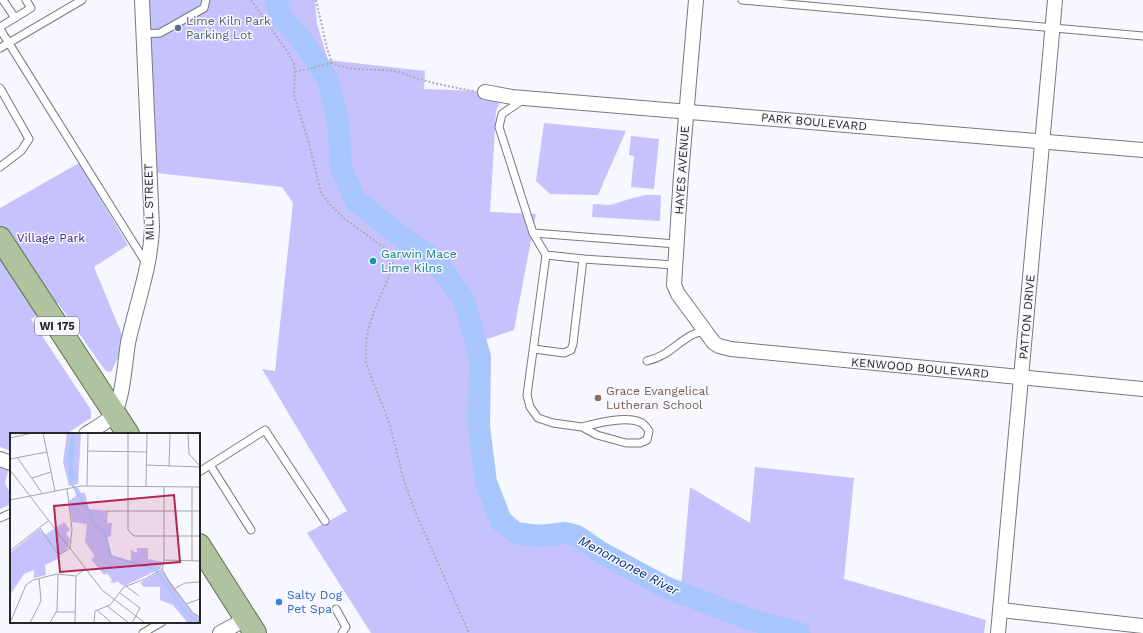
<svg xmlns="http://www.w3.org/2000/svg" width="1143" height="633" viewBox="0 0 1143 633" font-family="'Work Sans',sans-serif">
	<rect width="100%" height="100%" fill="#f7f7ff"/>
	<g fill="#c5c2fd">
		<path d="M149 0H315L317 24 328 60 425 71 424 89 504 92 496 111 490 212 536 214 514 330 467 346 474 370V423L478 482 486 510 497 526 515 540 529 542 556 540 574 543 596 555 627 577 680 599 690 487 750 523 755 467 854 478 844 579 986 620 984 633H371L307 533 347 511 262 369 275 371 293 203 282 187 157 173Z"/>
		<path d="M544 123 626 131 598 195 550 194 536 181Z"/>
		<path d="M631 136 659 139 654 189 631 187 634 156 629 155Z"/>
		<path d="M79 163 128 245 94 267 123 337 121 352 111 372 106 371 99 362 58 303 31 319 91 410V418L66 434H11V451L0 447V208Z"/>
		<path d="M646 195H661L660 221 592 217 593 204 610 205 633 198Z"/>
		<path d="M0 466 9 469 5 482 11 496V504L0 509Z"/>
	</g>
	<g fill="none" stroke-linecap="round" stroke-linejoin="round">
		<path stroke="#a6c6fd" stroke-width="22" d="M275 0 283 20 303 41 328 80 338 121 341 167 355 200 402 237 436 261 464 300 480 357 479 426 486 482 501 521 516 533 539 536 566 533 577 536 602 553 665 587 746 618 799 633"/>
		<g stroke="#787880" stroke-width="9">
			<g id="service">
				<path d="M3 0 15 18"/>
				<path d="M742 0 1143 36"/>
				<path d="M0 27 31 8 26 0"/>
				<path d="M0 29 146 263"/>
				<path d="M143 34 160 33 204 8 206 0"/>
				<path d="M0 48 82 0"/>
				<path d="M0 88 29 139 21 151 0 167"/>
				<path d="M524 99 502 114 499 127 533 233 676 244"/>
				<path d="M533 233 546 255 527 395 530 407 538 418 553 423 582 427 597 435 626 443H640L647 440 649 431C647 428 645 425 642 423 628 415 597 423 582 427"/>
				<path d="M546 255 583 259 675 265"/>
				<path d="M534 349 564 353 571 350 573 344 583 259"/>
				<path d="M647 361C668 356 675 344 692 335 696 333 701 332 705 330"/>
				<path d="M210 465 251 530"/>
				<path d="M199 472 265 430 325 521"/>
				<path d="M0 518 11 513"/>
				<path d="M336 609 346 627 342 633"/>
				<path d="M143 633 162 622"/>
			</g>
		</g>
		<g stroke="#787880" stroke-width="16">
			<g id="minor">
				<path d="M696 0 681 175 674 285 678 294 714 343 719 346 731 349 1143 389"/>
				<path d="M485 92 512 97 1143 150"/>
				<path d="M86 434C94 429 111 420 115 412 123 396 125 362 128 343 136 305 151 267 152 227L142 0"/>
				<path d="M0 459 11 463"/>
				<path d="M1001 610 1143 626"/>
				<path d="M220 633 246 619"/>
				<path d="M998 633 1055 0"/>
			</g>
		</g>
		<g stroke="#5e724c" stroke-width="24">
			<g id="primary">
				<path d="M0 238 128 434"/>
				<path d="M199 545 255 633"/>
			</g>
		</g>
		<g stroke="#acacb2" stroke-width="2" stroke-dasharray="2 2" stroke-linecap="butt">
			<path d="M251 0 287 51 294 64 295 72 294 95 309 143 321 193 331 206 345 219 390 252 393 261V267L375 309 368 330 366 344V363L390 425 404 481 415 511 469 633"/>
			<path d="M316 0 327 48 332 63C353 73 376 67 399 72 406 74 412 77 419 79 437 84 455 88 474 91"/>
			<path d="M295 72 332 63"/>
		</g>
		<use href="#service" stroke="#fff" stroke-width="7"/>
		<use href="#minor" stroke="#fff" stroke-width="14"/>
		<use href="#primary" stroke="#b0c29e" stroke-width="22"/>
	</g>
	<circle fill="#5c6f8a" stroke="#f7f7ff" stroke-width="1.5" cx="178" cy="28" r="4"/>
	<circle fill="#0f9aa8" stroke="#f7f7ff" stroke-width="1.5" cx="373" cy="261" r="4"/>
	<circle fill="#8d6e63" stroke="#f7f7ff" stroke-width="1.5" cx="598" cy="398" r="4"/>
	<circle fill="#3f7fe0" stroke="#f7f7ff" stroke-width="1.5" cx="279" cy="602" r="4"/>
	<g text-anchor="middle" stroke-width="3" stroke-linejoin="round" paint-order="stroke">
		<rect fill="#f7f7ff" stroke="#65656a" stroke-width="1" x="35" y="317" width="44" height="18" rx="3"/>
		<g font-size="11" font-weight="bold" fill="#27272a">
			<text x="57" y="330">WI 175</text>
		</g>
		<g font-size="12" fill="#4e5e75" stroke="#f7f7ff" text-anchor="start">
			<text x="186" y="25">Lime Kiln Park<tspan x="186" dy="14">Parking Lot</tspan></text>
		</g>
		<g font-size="12" fill="#27272a" stroke="#f7f7ff">
			<text transform="translate(814 122) rotate(5)" y="4">PARK BOULEVARD</text>
			<text transform="translate(682 170) rotate(-86)" y="4">HAYES AVENUE</text>
			<text transform="translate(149 202) rotate(-91)" y="4">MILL STREET</text>
			<text transform="translate(1027 317) rotate(-85)" y="4">PATTON DRIVE</text>
			<text transform="translate(920 368) rotate(5)" y="4">KENWOOD BOULEVARD</text>
		</g>
		<g font-size="12" fill="#3c2c80" stroke="#f7f7ff">
			<text x="51" y="242">Village Park</text>
		</g>
		<g font-size="12" fill="#0d838f" stroke="#f7f7ff" text-anchor="start">
			<text x="381" y="258">Garwin Mace<tspan x="381" dy="14">Lime Kilns</tspan></text>
		</g>
		<g font-size="12" fill="#785e54" stroke="#f7f7ff" text-anchor="start">
			<text x="606" y="395">Grace Evangelical<tspan x="606" dy="14">Lutheran School</tspan></text>
		</g>
		<g font-size="12" fill="#366cbe" stroke="#f7f7ff" text-anchor="start">
			<text x="287" y="599">Salty Dog<tspan x="287" dy="14">Pet Spa</tspan></text>
		</g>
		<g font-size="13" font-style="italic" fill="#002b76" stroke="#f7f7ff">
			<text transform="translate(629 565) rotate(28)" y="5">Menomonee River</text>
		</g>
	</g>
	<g transform="translate(10 433)">
		<rect width="190" height="190" fill="#f7f7ff"/>
		<path d="M57 0H71L68 51 59 53 53 29ZM68 55 71 60H75L79 76 98 78 97 90H102L101 103 96 105 101 123 121 129V117L127 120V115H138V126L153 129 150 136 114 153 107 148 105 150 100 149 102 147 97 140 94 142 81 126 85 123 75 109 77 91 62 89 59 68 66 63 65 56ZM54 89 60 97 56 100 60 107 57 116 49 122 50 125 35 132 36 142 24 145V137L14 141 0 162V120L29 96 35 102ZM152 137 182 179 190 185V190H178L163 172 150 167V154H134L130 150Z" fill="#c5c2fd"/>
		<path d="M62 0H65L63 39 67 41 68 46 59 47 58 20Z" fill="#a6c6fd"/>
		<path fill="none" stroke="#a6c6fd" stroke-width="2" d="M60 44 61 50 79 78 83 90 95 100 101 123 145 136 177 181 190 190"/>
		<path fill="none" stroke="#a4a4aa" stroke-width="1" d="M33 0 45 58M118 0V97L124 103H190M178 0 179 21 190 33M0 5 22 0M78 18 137 19M7 24 32 60M0 26 37 19M137 32 190 34M159 34 160 0M0 37 92 157 135 190M22 45 41 39M77 53 78 0M136 54 137 0M182 54V128M0 67 71 53 190 54M96 78H190M30 95 47 120 51 121 60 115 62 96 57 56M0 118 38 88M154 127 190 128M152 136 154 129V54M152 136 159 149 183 180 190 184M116 153 129 163M164 156 175 150 190 149M110 160 130 175 122 190M176 171 190 166M97 173 119 190M87 177 102 190M46 179H65M0 190 16 152 23 147 47 141 66 143M20 190 31 168 29 145M40 190 47 177 48 141M65 190 66 143 76 135M84 190 85 178 100 172 114 154 135 146 152 136"/>
		<path fill="#b32454" fill-opacity="0.15" stroke="#b32454" stroke-width="2" d="M164 62 170 129 50 139 44 73Z"/>
		<rect width="190" height="190" fill="none" stroke="#27272a" stroke-width="2"/>
	</g>
</svg>
